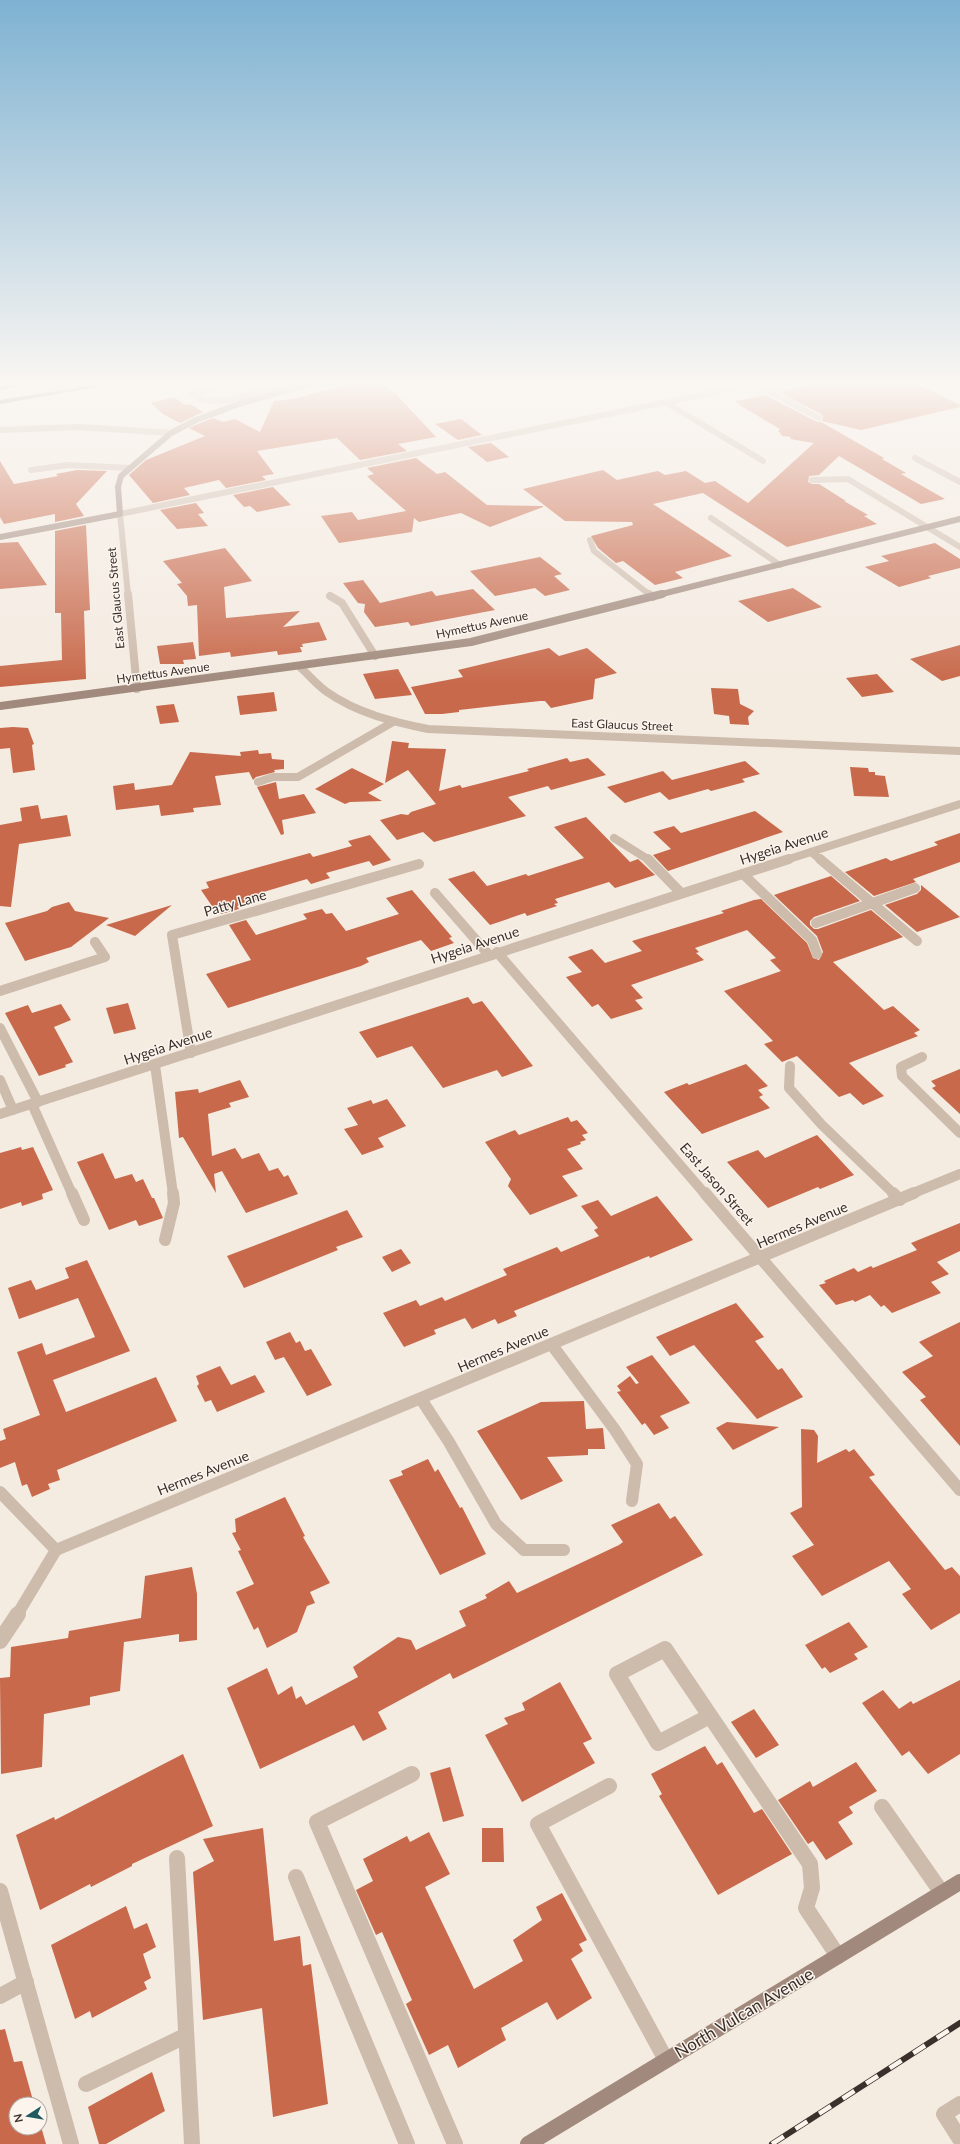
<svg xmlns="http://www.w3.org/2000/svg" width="960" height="2144" viewBox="0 0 960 2144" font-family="Lato,sans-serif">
	<rect width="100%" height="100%" fill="#f4ebe1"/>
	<g fill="#c8694b">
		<path d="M361 384H381L395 393 436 437 398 444 407 451 360 460 337 438 257 451 274 474 262 476 266 480 226 488 219 480 184 488 190 495 153 503 129 475 146 460 205 436 189 428 198 424 213 418 223 422 235 419 260 432 274 401 294 399 319 392 338 389 336 387Z"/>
		<path d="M817 384H917L960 405V407L861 430 822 421 823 417 821 414 779 392Z"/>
		<path d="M765 395 817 422H821L884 458 882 459 906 473 901 474 945 499 921 504 839 456 819 475 809 476 808 482 812 484H819L846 501H844L868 515 864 516 877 524 787 547 703 493 653 504 732 556 675 572 683 578 655 585 623 561 616 563 598 548 591 536 633 525 632 522 565 521 523 489 603 470 617 480 658 471 665 475 686 471 705 483 715 481 748 503 814 443 790 439 791 437 783 436 780 434 781 433 778 432 780 429 741 406 736 401Z"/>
		<path d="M174 397 185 405 190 404 203 412 180 423 163 414 151 403Z"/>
		<path d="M461 419 482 435 458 440 435 424Z"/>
		<path d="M491 443 509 457 487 462 468 447Z"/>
		<path d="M416 458 437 474 445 472 487 505 543 506V507L490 527 461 513 419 522 414 518 412 532 339 543 321 516 352 512 358 520 406 511 372 481 367 476 374 474 367 468Z"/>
		<path d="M0 461 14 484 58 476 56 474 77 470 107 471 76 504 84 516 55 522V514L4 524 0 517Z"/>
		<path d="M273 487 291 505 257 512 250 506 244 507 233 495Z"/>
		<path d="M196 503 204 513 198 514 208 526 177 529 160 510Z"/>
		<path d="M86 525 90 610 84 611 86 679 0 687V666L62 660 61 613H55V531Z"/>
		<path d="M18 542 47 585 0 589V543Z"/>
		<path d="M935 543 960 559V568L928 576 931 578 899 587 865 567 889 561 881 556Z"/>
		<path d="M225 548 252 581 224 587 226 618 300 611 283 627 319 622 327 640 302 644 303 647H300L302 652 278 655 277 651 231 657 230 652 199 656 197 605 188 606 187 596 177 584 182 583 163 561Z"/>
		<path d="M540 557 562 574 554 576 570 590 545 596 535 588 495 596 470 571Z"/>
		<path d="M363 580 380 603 432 591 436 596 473 589 495 610 411 626 408 622 375 627 364 612 365 604 358 603 343 583Z"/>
		<path d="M793 588 822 607 768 622 738 601Z"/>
		<path d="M193 642 196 659 183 660 184 664H160L157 646Z"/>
		<path d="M960 645V676L942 681 910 659Z"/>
		<path d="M549 648 559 656 587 648 617 673 595 679 593 699 551 708 545 701H540L459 710V712L442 714H425L411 687 463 677 458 670Z"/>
		<path d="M398 669 412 695 375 699 363 674Z"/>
		<path d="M877 674 894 692 862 697 846 678Z"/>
		<path d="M711 688 738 689 740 704 754 711 748 717 749 725 730 724 729 716 714 714Z"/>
		<path d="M274 692 277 711 240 715 237 696Z"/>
		<path d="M174 704 179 722 160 724 156 706Z"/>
		<path d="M13 727 28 728 34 744 32 745 35 770 13 773 10 748 0 749V728Z"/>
		<path d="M392 741 409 743 408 748 446 749 439 791 460 785 462 788 529 771 527 769 567 758 570 762 588 758 606 775 551 790 548 786 508 797 526 816 434 842 423 832 397 840 380 820 401 814 408 815 411 812 436 804 408 770 385 783Z"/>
		<path d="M258 750 259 754 271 753 272 759 284 760V769L274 770 275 772 256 777 253 780 249 772 215 776 221 805 193 808 194 812 161 816 159 805 116 810 113 786 134 783 135 790 172 785 190 752 241 756 240 752Z"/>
		<path d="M745 761 760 774 742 779 745 782 711 791 708 789 669 800 660 792 625 803 607 787 663 771 672 780Z"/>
		<path d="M850 767 868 768 869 772H875V775L885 776 889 797 854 796Z"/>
		<path d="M352 768 384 784 368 793 382 801 350 802 345 804 315 789Z"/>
		<path d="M276 782 279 799 304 794 316 813 282 820 284 834 281 835 257 787Z"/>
		<path d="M38 805 41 819 67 815 71 836 19 844 11 907 0 906V825L22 821 20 808Z"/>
		<path d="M755 811 783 832 668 871 653 855 671 849 653 832 674 826 681 833Z"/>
		<path d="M586 817 630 862 638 859 655 875 615 888 609 882 555 899 558 903 554 904 557 906 527 916 525 913 490 925 448 879 474 871 487 886 526 874 528 876 584 858 554 827Z"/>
		<path d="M960 833V862L913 879 916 882 874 896 845 872 886 858 891 861 938 845 934 842Z"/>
		<path d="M370 835 391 860 373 866 369 861 326 873 330 878 311 884 307 879 260 893 264 898 237 906 239 909 221 914 216 908 214 909 201 890 209 888 206 882 310 853 313 857 352 846 348 841Z"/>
		<path d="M831 876 860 901 814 917 810 921V925L814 929H818L871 910 903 937 833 962 884 1010 893 1006 920 1030 914 1033 918 1036 849 1063 884 1096 863 1105 850 1093 839 1097 797 1056 782 1062 764 1044 773 1041 724 991 781 971 770 960 776 958 747 930 695 948 699 952 696 953 704 960 631 985 643 998 635 1000 643 1009 611 1019 598 1004 592 1007 566 977 582 972 568 957 592 949 605 963 642 951 632 941 724 913 721 911 754 900 761 899 807 943 813 958 819 960 823 952 817 936 774 895Z"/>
		<path d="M921 885 960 917 917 932 885 905 917 894 921 890Z"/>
		<path d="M412 890 452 937 449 938 454 943 431 951 421 940 366 958 369 962 361 966 228 1008 206 974 251 960 229 925 246 920 256 935 307 919 303 914 322 909 326 914 332 913 346 931 399 914 386 898Z"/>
		<path d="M69 902 75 911 109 918 71 947 25 961 5 923 47 911 52 907Z"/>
		<path d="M172 905 135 936 106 925Z"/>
		<path d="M468 997 473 1004 482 1001 533 1066 502 1077 497 1070 443 1088 412 1046 377 1058 359 1032Z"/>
		<path d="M128 1003 136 1029 114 1034 106 1008Z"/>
		<path d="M61 1004 71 1020 54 1027 73 1062 65 1065 66 1067 39 1076 5 1013 28 1005 32 1013Z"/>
		<path d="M746 1064 768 1086 758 1090 763 1095 759 1097 770 1108 702 1134 664 1092 687 1083 689 1085Z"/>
		<path d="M960 1069V1114L932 1088 936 1086 931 1081Z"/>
		<path d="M240 1080 249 1097 229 1103 231 1107 208 1114 212 1156 235 1148 242 1159 259 1153 269 1171 278 1168 284 1177 288 1175 298 1194 246 1213 222 1171 214 1174 216 1193 183 1137 179 1138 175 1092 198 1089 199 1093Z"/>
		<path d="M387 1099 406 1126 378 1138 384 1147 362 1155 344 1129 358 1125 347 1108 371 1100 373 1104Z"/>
		<path d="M568 1117 571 1122 577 1120 588 1133 582 1135 586 1140 580 1142 581 1144 567 1149 583 1169 562 1176 578 1196 530 1215 508 1186 511 1179 485 1142 515 1130 519 1135Z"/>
		<path d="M817 1135 854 1175 820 1189 818 1187 768 1208 727 1162 758 1150 765 1158Z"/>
		<path d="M21 1147 22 1150 33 1147 53 1190 42 1194 43 1199 22 1206 21 1202 0 1209V1153Z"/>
		<path d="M103 1153 115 1179 132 1174 136 1182 143 1179 152 1198H154L163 1218 139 1226 136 1220 109 1230 77 1162Z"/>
		<path d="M657 1196 693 1240 650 1258 649 1256 514 1311 517 1316 498 1324 495 1319 472 1329 465 1318 434 1330 436 1334 404 1347 383 1313 416 1300 420 1306 442 1297 445 1301 507 1275 503 1269 557 1247 561 1252 599 1236 594 1230 598 1228 581 1206 598 1200 611 1216Z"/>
		<path d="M347 1210 363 1237 336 1247 338 1250 244 1288 227 1256Z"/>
		<path d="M960 1223V1251L937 1262 949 1274 931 1282 941 1293 892 1313 884 1305 881 1307 870 1295 855 1302 853 1300 836 1305 819 1285 826 1283 824 1281 854 1268 858 1272 871 1266 873 1268 917 1250 911 1243Z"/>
		<path d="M401 1249 411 1263 392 1272 382 1257Z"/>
		<path d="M87 1260 130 1351 53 1380 66 1412 156 1377 177 1421 57 1470 60 1480 48 1484 50 1489 32 1497 27 1484 22 1486 15 1462 0 1468V1441L6 1439 3 1429 40 1415 17 1352 42 1343 46 1355 95 1337 78 1298 19 1319 8 1288 31 1280 36 1290 69 1278 65 1268Z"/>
		<path d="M736 1303 764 1337 755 1341 778 1370 782 1368 803 1397 757 1419 694 1345 670 1356 656 1337Z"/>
		<path d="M960 1322V1446L920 1400 926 1397 902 1372 933 1356 919 1342Z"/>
		<path d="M290 1332 296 1343 300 1341 305 1351 311 1349 332 1385 307 1396 284 1357 275 1360 266 1342Z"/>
		<path d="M652 1355 690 1403 660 1416 669 1428 654 1435 645 1423 642 1425 617 1392 621 1391 617 1386 630 1376 636 1384 639 1383 626 1367Z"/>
		<path d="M220 1366 231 1385 255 1375 265 1392 217 1412 211 1400 205 1402 197 1386 199 1384 196 1376Z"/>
		<path d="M584 1401 586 1429 603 1428 605 1449H588V1455L547 1457 563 1481 521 1500 477 1431 541 1402Z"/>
		<path d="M727 1422 779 1427 733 1450 716 1428Z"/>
		<path d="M801 1429 814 1430 818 1436 817 1463 846 1449 849 1452 854 1449 875 1475 869 1477 945 1570 952 1567 960 1576V1613L931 1630 902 1594 911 1589 889 1561 822 1596 792 1556 814 1545 790 1513 802 1507Z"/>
		<path d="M428 1459 435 1472 438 1469 460 1508 462 1507 486 1554 440 1575 389 1480 403 1475 401 1471Z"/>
		<path d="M285 1497 305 1536 303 1537 330 1583 310 1592 315 1603 307 1606 297 1632 267 1648 258 1627 254 1630 236 1592 254 1584 238 1551 241 1550 232 1533 236 1532 235 1519Z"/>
		<path d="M659 1503 670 1519 675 1516 703 1555 453 1679 450 1673 378 1712 387 1729 363 1741 354 1725 260 1769 227 1688 267 1668 278 1695 292 1686 296 1699 301 1696 306 1705 358 1677 353 1667 398 1637 411 1640 416 1650 466 1626 459 1611 487 1598 485 1595 509 1581 517 1593 619 1545 623 1542 611 1525Z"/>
		<path d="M192 1567 197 1594V1640L179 1642V1634L124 1642 120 1691 90 1697V1705L44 1714 42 1767 1 1774 0 1678 10 1677 11 1647 68 1638 69 1631 141 1618 145 1576Z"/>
		<path d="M849 1622 868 1647 854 1654 858 1659 830 1673 825 1667 822 1669 805 1645Z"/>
		<path d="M960 1680V1754L928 1774 909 1751 902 1756 862 1703 883 1690 899 1709 911 1701 913 1704Z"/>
		<path d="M560 1682 592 1739 583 1743 595 1763 522 1802 485 1735 508 1724 504 1718 525 1710 522 1703Z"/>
		<path d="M754 1709 779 1745 756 1758 731 1722Z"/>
		<path d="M705 1746 717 1765 722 1762 754 1813 762 1809 792 1854 718 1895 659 1796 662 1794 651 1774Z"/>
		<path d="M183 1754 213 1826 132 1864V1866L91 1887 90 1884 40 1910 16 1835 54 1817 55 1820Z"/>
		<path d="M856 1762 877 1791 849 1807 853 1813 838 1822 853 1844 826 1860 813 1841 808 1844 778 1800 810 1781 813 1787Z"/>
		<path d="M450 1767 464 1816 443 1822 430 1773Z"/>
		<path d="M263 1828 274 1941 300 1936 303 1966 311 1964 328 2104 273 2117 262 2008 203 2020 193 1872 214 1861 203 1839Z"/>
		<path d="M482 1828H503L504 1862H482Z"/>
		<path d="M429 1832 450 1874 425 1887 474 1989 523 1961 513 1940 542 1920 536 1907 562 1893 587 1940 579 1944 583 1951 571 1959 592 1998 557 2020 547 2002 501 2028 506 2040 458 2068 448 2045 429 2055 406 2004 412 2000 382 1932 376 1935 356 1890 373 1881 363 1859 407 1836 410 1842Z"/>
		<path d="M126 1906 134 1929 147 1923 156 1947 143 1954 151 1978 144 1982 147 1989 92 2018 90 2011 75 2019 51 1945Z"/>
		<path d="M5 2029 14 2062 22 2061 34 2104H16V2128H40V2123L46 2144H0V2030Z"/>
		<path d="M152 2072 165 2111 106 2144H99L88 2107Z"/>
	</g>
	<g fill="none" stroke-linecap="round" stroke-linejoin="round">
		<g stroke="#cdbbac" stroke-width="6">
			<path d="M235 384 191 394C217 410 242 395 269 389 278 387 288 388 297 387"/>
			<path d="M665 402 763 461"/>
			<path d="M31 470 68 465 130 468"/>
		</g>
		<g stroke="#cdbbac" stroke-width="8">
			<path d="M330 596 342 603 375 656"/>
			<path d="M258 782 273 777H298L393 722"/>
			<path d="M614 838 649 860"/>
			<path d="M811 852 821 860"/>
		</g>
		<g stroke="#cdbbac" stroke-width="10">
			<path d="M648 859 681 893"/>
			<path d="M820 859 917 941"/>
			<path d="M743 874 812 940 817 954"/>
			<path d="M435 893 489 955"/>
			<path d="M816 923 915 888"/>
			<path d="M0 991 105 957 95 942"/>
			<path d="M0 1028 38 1102"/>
			<path d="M922 1057 901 1067 902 1076 960 1133"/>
			<path d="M155 1065 173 1194"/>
			<path d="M790 1066 789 1088 822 1125 894 1194"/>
			<path d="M0 1080 13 1110"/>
			<path d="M32 1104 72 1194"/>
		</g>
		<g stroke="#cdbbac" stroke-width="12">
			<path d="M72 1193 84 1220"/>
			<path d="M893 1193 900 1200"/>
			<path d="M165 1240 174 1203 173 1193"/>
			<path d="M552 1345 615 1430 637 1464 632 1501"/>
			<path d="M421 1399 449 1442 496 1524 524 1550H564"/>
			<path d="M0 1492 56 1550 17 1615"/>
		</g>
		<g stroke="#cdbbac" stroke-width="16">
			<path d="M0 1641 18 1614"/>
			<path d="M710 1716 658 1743 617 1674 665 1649 810 1864 812 1888 806 1908 838 1956"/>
			<path d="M412 1774 317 1822 455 2144"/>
			<path d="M609 1786 538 1824 666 2060"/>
			<path d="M882 1807 942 1893"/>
			<path d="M177 1858 192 2144"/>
			<path d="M296 1877 407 2144"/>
			<path d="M0 1891 71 2144"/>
			<path d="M0 1996 26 1982"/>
			<path d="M86 2084 185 2036"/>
			<path d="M960 2104 944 2114 960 2139"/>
		</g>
		<g stroke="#cdbbac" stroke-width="6">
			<path d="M755 384 819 418"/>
			<path d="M0 430 79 427 171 433"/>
			<path d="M915 458 960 482"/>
			<path d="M812 480 848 479 960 547"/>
			<path d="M711 518 780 565"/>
			<path d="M590 540 594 551 650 595"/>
			<path d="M128 595 120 514 755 384"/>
		</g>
		<g stroke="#cdbbac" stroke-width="8">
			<path d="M128 594 137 689"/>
			<path d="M649 594 653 597"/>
			<path d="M300 667C309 675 317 685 327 692 357 713 393 722 428 729L960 751"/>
			<path d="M786 860 960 804"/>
		</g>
		<g stroke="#cdbbac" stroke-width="10">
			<path d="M497 952 705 1194"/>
			<path d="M191 1053 172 935 419 864"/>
			<path d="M0 1114 789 859"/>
			<path d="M911 1194 960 1174"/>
		</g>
		<g stroke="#cdbbac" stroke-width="12">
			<path d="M705 1193 960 1490"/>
			<path d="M56 1550 914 1193"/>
		</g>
		<g stroke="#a18a7d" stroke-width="6">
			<path d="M0 537 120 514 118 487 121 476 171 433 196 420 239 404 309 384"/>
			<path d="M658 595 960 519"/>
		</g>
		<path stroke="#a18a7d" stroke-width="8" d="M0 706 471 642 662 594"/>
		<path stroke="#a18a7d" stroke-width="16" d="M528 2144 960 1882"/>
		<g fill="#5c4a42" fill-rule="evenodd">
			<path d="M14 384H28L0 390V386Z"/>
			<path d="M100 384H114L0 404V400Z"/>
		</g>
		<g stroke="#3b302b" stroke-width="6">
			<path id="rail" d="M772 2144 960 2023"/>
		</g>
		<use href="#rail" stroke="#fbf5ee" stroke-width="4.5" stroke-dasharray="14" stroke-linecap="butt"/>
	</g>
	<linearGradient id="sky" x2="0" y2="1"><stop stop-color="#7eb2d2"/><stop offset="0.56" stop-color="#faf6f2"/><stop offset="1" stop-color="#faf6f2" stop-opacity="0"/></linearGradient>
	<rect width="960" height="684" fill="url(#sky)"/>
	<g text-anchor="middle" stroke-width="3" stroke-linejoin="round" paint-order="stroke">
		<g font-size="12" fill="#3b302b" stroke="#fbf5ee">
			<text transform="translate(116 598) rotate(-95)" y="4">East Glaucus Street</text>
			<text transform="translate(482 625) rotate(-12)" y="4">Hymettus Avenue</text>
			<text transform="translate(163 673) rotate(-8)" y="4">Hymettus Avenue</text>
			<text transform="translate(622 725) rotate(2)" y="4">East Glaucus Street</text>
		</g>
		<g font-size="14" fill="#3b302b" stroke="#fbf5ee">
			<text transform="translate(784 846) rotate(-18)" y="5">Hygeia Avenue</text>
			<text transform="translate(235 903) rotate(-16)" y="5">Patty Lane</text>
			<text transform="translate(475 945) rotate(-18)" y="5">Hygeia Avenue</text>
			<text transform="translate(168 1046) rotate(-18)" y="5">Hygeia Avenue</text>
			<text transform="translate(717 1184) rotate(49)" y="5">East Jason Street</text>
			<text transform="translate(802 1225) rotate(-23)" y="5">Hermes Avenue</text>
			<text transform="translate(503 1349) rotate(-23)" y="5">Hermes Avenue</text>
			<text transform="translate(203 1473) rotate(-22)" y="5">Hermes Avenue</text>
		</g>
		<g font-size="17" fill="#3b302b" stroke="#fbf5ee">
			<text transform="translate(744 2013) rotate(-31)" y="6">North Vulcan Avenue</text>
		</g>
	</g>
	<g transform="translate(28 2116) rotate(258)"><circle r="19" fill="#fbf5ee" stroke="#aea6a0"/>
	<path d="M0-3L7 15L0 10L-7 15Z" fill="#1f5a5e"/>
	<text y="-6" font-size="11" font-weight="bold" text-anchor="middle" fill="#3b302b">N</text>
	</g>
</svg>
